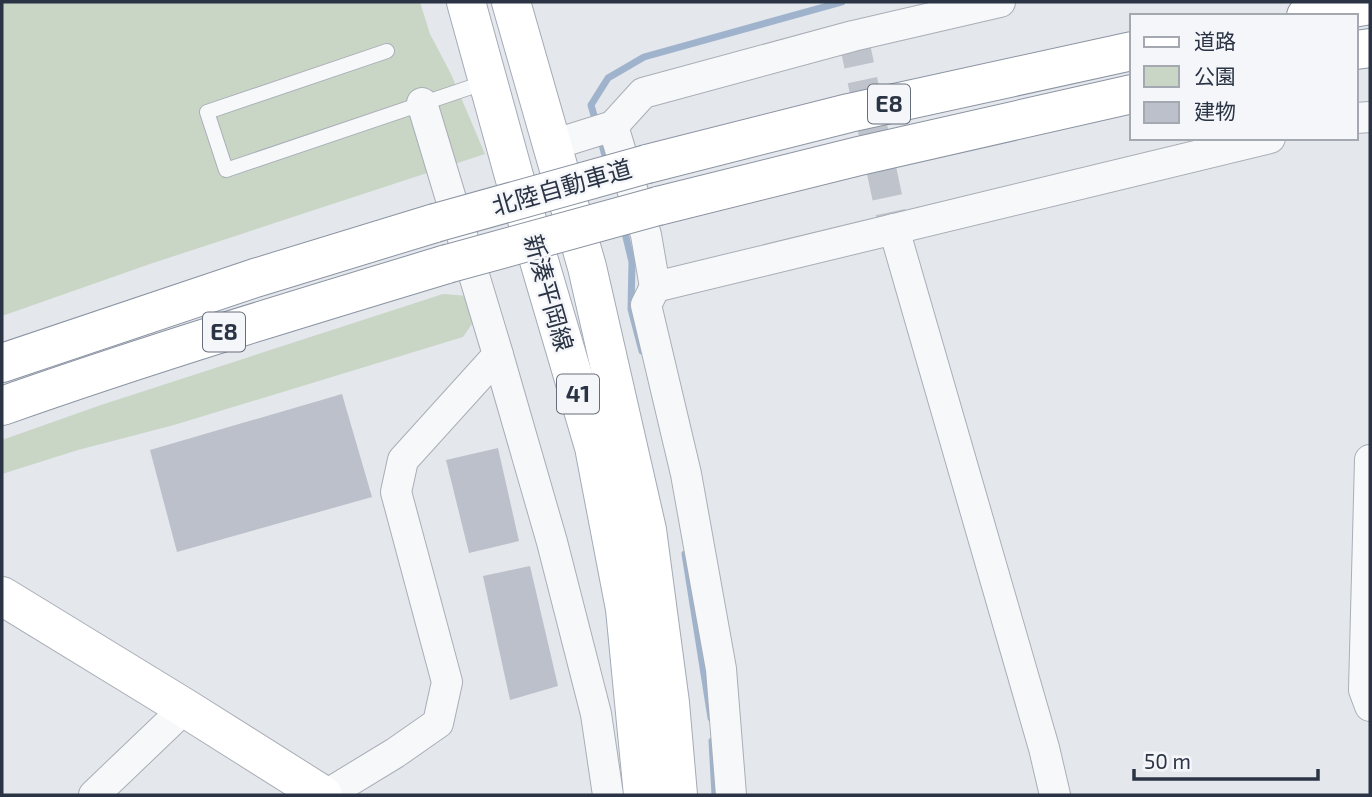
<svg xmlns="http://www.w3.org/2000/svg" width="1372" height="797" viewBox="0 0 1372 797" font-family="'Exo 2','Noto Sans JP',sans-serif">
	<rect width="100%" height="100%" fill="#e4e7ec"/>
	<g fill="#c9d6c5">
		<path d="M2 2H420L430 34 451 74 485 154 150 264 2 316Z"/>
		<path d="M443 294 469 296 472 324 463 337 174 425 78 450 2 474V440L101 405Z"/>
	</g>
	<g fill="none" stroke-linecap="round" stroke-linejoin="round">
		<g stroke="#9fb4cc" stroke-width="7">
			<path d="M597 126 591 105 608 78 644 57 842 2"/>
			<path d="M600 137 607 163"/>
			<path d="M624 229 632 262 631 309 642 351"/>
			<path d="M685 554 711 718"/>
			<path d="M712 741 715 795"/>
		</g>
	</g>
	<g fill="#bbc0ca">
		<path d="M342 394 372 497 177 552 150 450Z"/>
		<path d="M498 448 519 541 469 553 446 460Z"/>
		<path d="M530 566 558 686 510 700 483 576Z"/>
	</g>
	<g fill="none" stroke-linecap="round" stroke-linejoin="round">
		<path stroke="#bfc3cb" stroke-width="30" stroke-dasharray="30 15" stroke-linecap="butt" d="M853 36 894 229"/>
		<g stroke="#a9aeb7" stroke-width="16">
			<path id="lane" d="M387 51 207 112 226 170 486 82"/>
		</g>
		<g stroke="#a9aeb7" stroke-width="32">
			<g id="street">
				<path d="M422 103 496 348 552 542 596 714 608 795"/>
				<path d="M1356 118 1370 117"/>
				<path d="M613 126 646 235 655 287"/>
				<path d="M552 145 613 126 643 93 853 36 1000 2"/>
				<path d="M894 229 1044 748 1055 795"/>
				<path d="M1370 460 1364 690 1370 706"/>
				<path d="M94 795 185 708"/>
				<path d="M326 795 395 753 438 723 447 682 396 492 403 460 498 355"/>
				<path d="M731 795 721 669 686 474 646 305 655 287 1270 138"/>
			</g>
		</g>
		<g stroke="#a9aeb7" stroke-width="40">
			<path id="secondary" d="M2 596 185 708 323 795"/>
		</g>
		<g stroke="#a3abb8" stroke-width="40">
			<g id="primary">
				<path d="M466 2 514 176 594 447 625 609 643 795"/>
				<path d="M511 2 587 267 647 530 670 703 678 795"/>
			</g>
		</g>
		<g stroke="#8b94a3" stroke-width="40">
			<g id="highway">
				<path d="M1306 16 1370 5"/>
				<path d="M1356 50 1370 48"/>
				<path d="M647 164 849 113 1132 51"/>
				<path d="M658 206 859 156 1132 94"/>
				<path d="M2 363 255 278 435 223"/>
				<path d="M2 406C149 354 298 309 447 264"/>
			</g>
		</g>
		<use href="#lane" stroke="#f7f8fa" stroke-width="14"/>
		<use href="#street" stroke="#f7f8fa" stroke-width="30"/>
		<use href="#secondary" stroke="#fff" stroke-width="38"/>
		<use href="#primary" stroke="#fff" stroke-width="38"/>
		<use href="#highway" stroke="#fff" stroke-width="38"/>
		<g stroke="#8b94a3" stroke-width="40" stroke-linecap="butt">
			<g id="highway-bridge">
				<path d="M435 223 647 164"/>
				<path d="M447 264 658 206"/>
			</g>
		</g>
		<use href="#highway-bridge" stroke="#fff" stroke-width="38"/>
	</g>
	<g text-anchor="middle" stroke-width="5" stroke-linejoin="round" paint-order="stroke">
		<g fill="#f4f6f9" stroke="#676e7b" stroke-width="2">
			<rect x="868" y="84.5" width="42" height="39" rx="5"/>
			<rect x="203" y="312.5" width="42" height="39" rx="5"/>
			<rect x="557" y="374.5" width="42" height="39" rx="5"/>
		</g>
		<g font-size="23" font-weight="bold" fill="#2b3445">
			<text x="889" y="112">E8</text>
			<text x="224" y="340">E8</text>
			<text x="578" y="402">41</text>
		</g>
		<g font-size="24" fill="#2b3445" stroke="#f4f6f9">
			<text transform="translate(562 188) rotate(-16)" y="8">北陸自動車道</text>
			<text transform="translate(548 293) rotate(74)" y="8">新湊平岡線</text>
		</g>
	</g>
	<rect width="1372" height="797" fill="none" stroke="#2b3445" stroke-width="7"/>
	<rect x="1130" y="14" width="228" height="126" fill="#f4f6f9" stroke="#a4a8b1" stroke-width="2"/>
	<rect x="1144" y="37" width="35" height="10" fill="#ffffff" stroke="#a4a8b1" stroke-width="2"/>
	<text x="1194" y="49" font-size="21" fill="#2b3445">道路</text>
	<rect x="1144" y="66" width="35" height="21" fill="#c9d6c5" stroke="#a4a8b1" stroke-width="2"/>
	<text x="1194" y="84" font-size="21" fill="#2b3445">公園</text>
	<rect x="1144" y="102" width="35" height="21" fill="#bbc0ca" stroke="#a4a8b1" stroke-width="2"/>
	<text x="1194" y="119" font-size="21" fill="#2b3445">建物</text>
	<path d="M1134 769v10h184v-10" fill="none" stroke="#2b3445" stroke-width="3.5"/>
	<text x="1144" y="769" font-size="21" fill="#2b3445" stroke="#f4f6f9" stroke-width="5" paint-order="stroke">50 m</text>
</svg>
